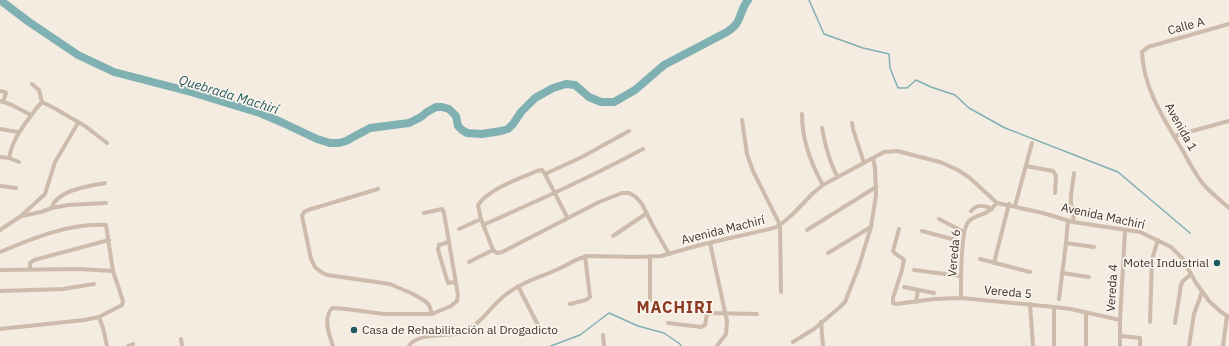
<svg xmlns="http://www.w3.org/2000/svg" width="1229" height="346" viewBox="0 0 1229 346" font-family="'IBM Plex Sans',sans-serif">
	<rect width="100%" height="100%" fill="#f4ebe1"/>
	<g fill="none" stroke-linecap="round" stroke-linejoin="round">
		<g stroke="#7fb0b2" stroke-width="1.5">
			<path d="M809 0 824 34 863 48 889 54 890 68 898 88H907L916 80 931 87 955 95 969 108 1005 128 1118 172 1190 233"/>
			<path d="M551 346 580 335 609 313 638 326 664 333 680 344 681 346"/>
		</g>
		<path stroke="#7fb0b2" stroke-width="8" d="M0 0 29 22 78 55 114 72 191 92 260 113 281 122 317 139 330 143H339L346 141 370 128 409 123 421 117 427 112 436 107H442L449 109 456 116 458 126 462 130 467 133 482 134 501 131 508 129 513 124 521 112 535 98 553 88 566 84 575 85 589 97 601 102H614L635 90 664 65 727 32C744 21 737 14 748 0"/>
		<g stroke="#cdbbac" stroke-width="4">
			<path d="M1229 24 1148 47 1142 52C1143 88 1165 121 1183 151 1188 161 1194 171 1200 180 1207 190 1220 200 1229 208"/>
			<path d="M32 84 39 90 42 102 54 108 85 126 107 143"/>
			<path d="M0 91 5 92 6 93 3 102"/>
			<path d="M0 101 12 105 31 115"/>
			<path d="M802 114C802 138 811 164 823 185"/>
			<path d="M742 120 747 154 753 171 780 225 781 292"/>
			<path d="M852 123 853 129 864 163"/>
			<path d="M822 128C825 145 829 161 837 176"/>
			<path d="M0 129 18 132"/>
			<path d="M1174 136 1229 121"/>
			<path d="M0 157 9 158 19 162"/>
			<path d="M9 158C12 142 20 130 30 117 34 111 37 107 42 102"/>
			<path d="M1026 166 1053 171 1056 176 1055 193"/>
			<path d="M545 174 582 157 629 131"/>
			<path d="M0 186 16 188"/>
			<path d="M378 189 308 210 304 212 302 216 311 259 315 267 321 272 327 275 390 284 399 288 411 293 425 301 429 305 432 314"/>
			<path d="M1015 206 1032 143"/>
			<path d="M52 208 68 205 106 203"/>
			<path d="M971 211C977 204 984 205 992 209"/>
			<path d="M22 216 41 212 52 208C56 190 90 186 105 183"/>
			<path d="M567 217 545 174 542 170 537 171C519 179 490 188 478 205L481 219 493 250 497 253 502 252 599 202 622 193H629L636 197 642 204 652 224 669 254"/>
			<path d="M939 219 964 232"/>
			<path d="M1073 222 1074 210 1071 203V196L1074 173"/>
			<path d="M483 225C537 201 591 177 643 149"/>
			<path d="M459 229 481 219"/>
			<path d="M899 229 893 251C896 256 901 256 904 260L902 270 893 298V303L896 304 934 299 961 298 1054 307 1071 309 1120 320"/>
			<path d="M0 230 21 216 45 194 55 162 78 123"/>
			<path d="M807 230 876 187"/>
			<path d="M922 231 963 242"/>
			<path d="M613 236 647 213"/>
			<path d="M449 242 439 245 438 250 448 283 455 282"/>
			<path d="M710 243 727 321 726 334 717 346"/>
			<path d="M1066 243 1094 247"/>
			<path d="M0 252C31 239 71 222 106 225L113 271 123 301 122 305 99 317 84 320 0 329"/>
			<path d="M828 253 871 227"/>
			<path d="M980 259 1030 272"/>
			<path d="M469 262 493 250"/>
			<path d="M994 263 1009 204"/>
			<path d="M30 269V263L34 260 109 240"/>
			<path d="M0 270 79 269 113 271"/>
			<path d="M914 270 961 276"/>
			<path d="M1062 273 1089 277"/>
			<path d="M518 286 539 327"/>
			<path d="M904 287 934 293"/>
			<path d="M0 291 63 289 94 284"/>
			<path d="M961 298C961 284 960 229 969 221 972 218 978 216 983 214 989 212 993 207 997 203"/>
			<path d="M1059 299 1066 243 1068 221"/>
			<path d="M650 300V257"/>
			<path d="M916 302 918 290"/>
			<path d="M570 304 586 300 590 297 585 256"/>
			<path d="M1030 304 1033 346"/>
			<path d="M1086 313V346"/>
			<path d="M99 317 103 328 107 346"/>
			<path d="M821 322 823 346"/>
			<path d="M1150 322 1152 259 1158 240"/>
			<path d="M668 323 701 327 705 325 707 314 711 313 757 314"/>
			<path d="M1175 323 1181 285 1183 281 1191 274"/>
			<path d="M603 335 604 346"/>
			<path d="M1121 336 1140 338V346"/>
			<path d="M181 339 182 346"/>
			<path d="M793 342 814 329 840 307 845 302 859 266 871 227 876 195 875 168 873 158"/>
			<path d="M128 346 133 344"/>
			<path d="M333 346C329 335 323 318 332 308L346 309 384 314H432L451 306 457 301 458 295 444 213 442 209 424 213"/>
			<path d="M409 346C416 334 444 335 457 334 478 329 488 309 504 296 520 283 538 278 556 270 569 265 576 257 590 256L636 257 661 256 700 245 774 228 780 225 793 214 812 194 823 185 884 152 897 151 940 162 958 170 970 178 997 203 1043 213 1073 222 1140 232 1165 244 1171 247 1182 258 1196 283 1209 301 1221 312 1229 317"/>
			<path d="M1054 346V307"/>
			<path d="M1120 346V320L1125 231"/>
			<path d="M1189 346 1194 314 1202 292"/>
			<path d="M1223 346 1227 316"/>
		</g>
	</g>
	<g fill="#1f5a5e" stroke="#fbf5ee" stroke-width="1.5">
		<circle cx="1217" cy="263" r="4"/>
		<circle cx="354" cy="330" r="4"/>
	</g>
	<g text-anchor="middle" stroke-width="3.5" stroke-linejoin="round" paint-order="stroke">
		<g font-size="12" fill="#3b302b" stroke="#fbf5ee">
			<text transform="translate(1186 26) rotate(-15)" y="4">Calle A</text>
			<text transform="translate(1181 127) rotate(61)" y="4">Avenida 1</text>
			<text transform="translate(1103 216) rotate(12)" y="4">Avenida Machirí</text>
			<text transform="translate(723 230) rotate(-14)" y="4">Avenida Machirí</text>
			<text transform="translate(954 253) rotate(-85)" y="4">Vereda 6</text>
			<text transform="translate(1112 288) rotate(-87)" y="4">Vereda 4</text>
			<text transform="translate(1008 292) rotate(5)" y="4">Vereda 5</text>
		</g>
		<g font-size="12" fill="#3b302b" stroke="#fbf5ee" text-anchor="end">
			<text x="1209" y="267">Motel Industrial</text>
			<text x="362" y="334" text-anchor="start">Casa de Rehabilitación al Drogadicto</text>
		</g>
		<g font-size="13" font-style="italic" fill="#1f5a5e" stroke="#fbf5ee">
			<text transform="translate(229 94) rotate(17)" y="5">Quebrada Machirí</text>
		</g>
		<g font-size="16" font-weight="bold" letter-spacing="1" fill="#8c3b22" stroke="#fbf5ee">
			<text x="675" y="313">MACHIRI</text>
		</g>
	</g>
</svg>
